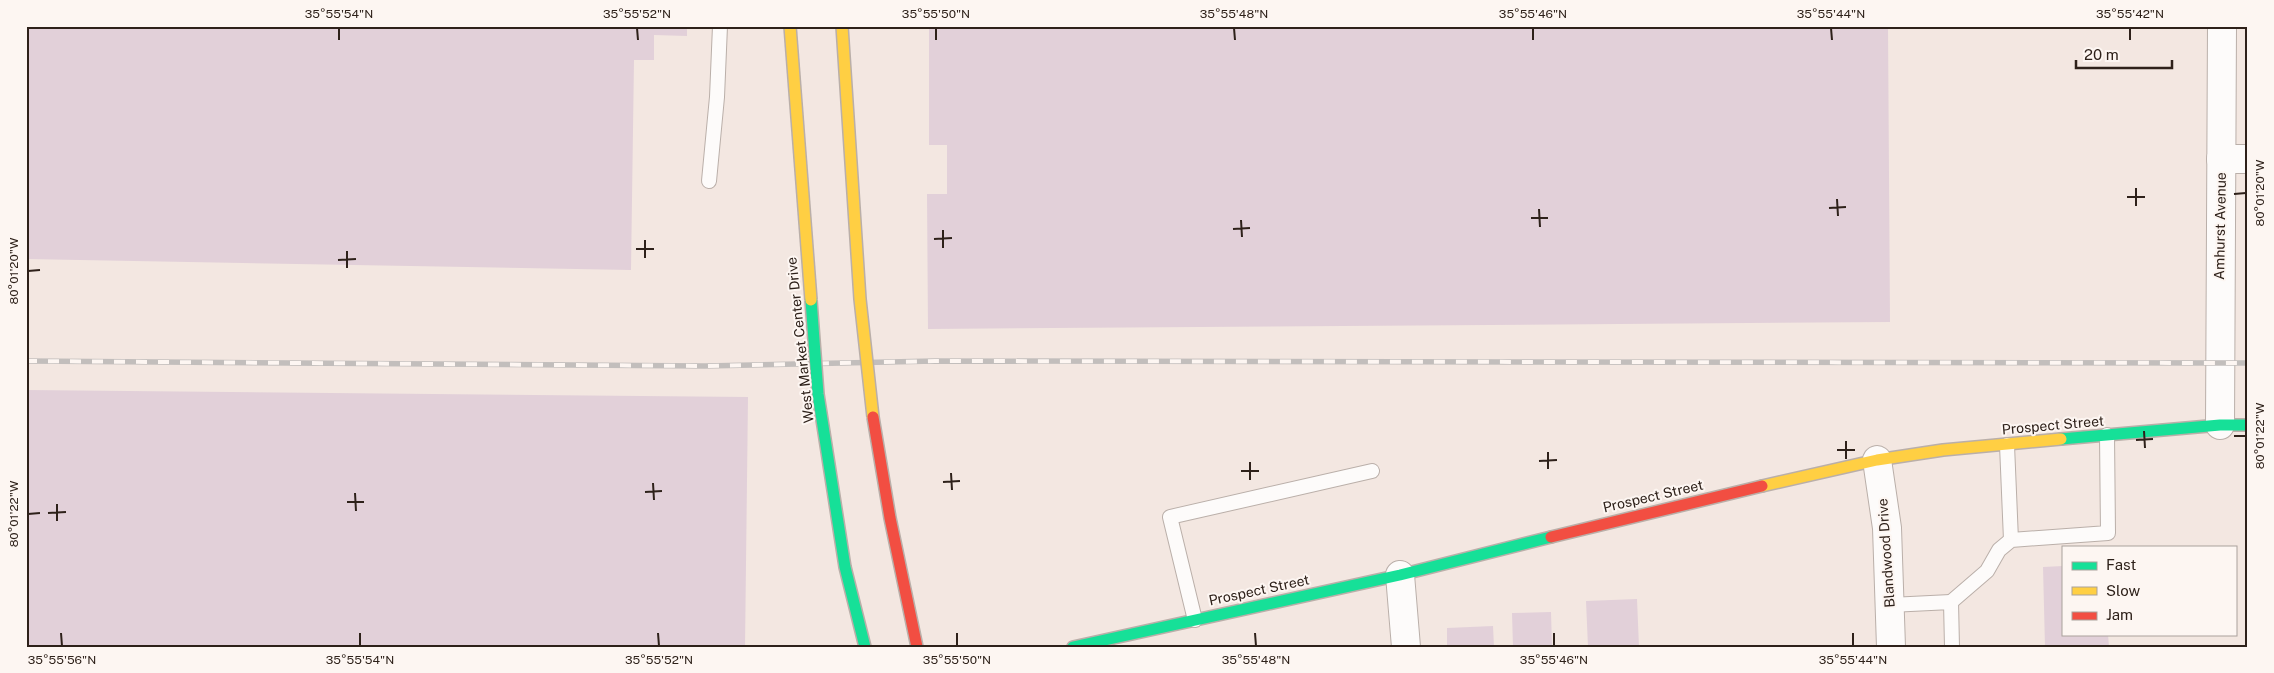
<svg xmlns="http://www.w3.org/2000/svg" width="2274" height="673" viewBox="0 0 2274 673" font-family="'Public Sans',sans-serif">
	<rect width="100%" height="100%" fill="#f3e7e1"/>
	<g fill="#e2d0d9">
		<path d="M26 26H687V36L654 35V60H634L631 270 26 259Z"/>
		<path d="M929 26H1888L1890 322 928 329 927 194H947V145H929Z"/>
		<path d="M26 390 748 397 745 647H26Z"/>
		<path d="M2063 566V634H2108L2109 647H2045L2043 567Z"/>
		<path d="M1637 599 1639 647H1588L1586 601Z"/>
		<path d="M1551 612 1552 647H1513L1512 613Z"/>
		<path d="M1493 626 1494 647H1447V628Z"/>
	</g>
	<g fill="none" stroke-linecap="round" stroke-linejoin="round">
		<g stroke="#baafa9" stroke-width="16">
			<g id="lane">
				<path d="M709 181 717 97 720 26"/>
				<path d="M2007 445 2011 540"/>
				<path d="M1951 602 1987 571 1999 550 2011 540 2108 533 2107 435"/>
				<path d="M1890 605 1951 602 1952 647"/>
				<path d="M1195 620 1170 517 1372 471"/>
			</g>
		</g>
		<g stroke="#baafa9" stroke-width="30">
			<g id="street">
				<path d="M2221 159H2248"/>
				<path d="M2220 425 2222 26"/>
				<path d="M1877 460 1887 528 1891 647"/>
				<path d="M1400 575 1406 647"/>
			</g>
		</g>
		<g stroke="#baafa9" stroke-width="14">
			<g id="fast">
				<path d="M2061 439 2220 425H2248"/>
				<path d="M1073 647 1400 575 1551 537"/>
			</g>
		</g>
		<g stroke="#baafa9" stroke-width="14">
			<path id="slow" d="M1762 486 1877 460 1943 450 2061 439"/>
		</g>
		<g stroke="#baafa9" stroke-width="14">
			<path id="jam" d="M1551 537 1762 486"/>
		</g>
		<use href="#lane" stroke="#fdfbfa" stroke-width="14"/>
		<use href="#street" stroke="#fdfbfa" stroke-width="28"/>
		<use href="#fast" stroke="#16e098" stroke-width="11"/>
		<use href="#slow" stroke="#ffcf43" stroke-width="11"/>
		<use href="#jam" stroke="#f24e42" stroke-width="11"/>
		<g stroke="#c2bebc" stroke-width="5.5">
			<path id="rail" d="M26 361 705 366 935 361 2248 363"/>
		</g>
		<use href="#rail" stroke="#fdf6f2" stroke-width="4" stroke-dasharray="11" stroke-linecap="butt"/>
		<g stroke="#baafa9" stroke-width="14" stroke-linecap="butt">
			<path id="fast-bridge" d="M811 300 818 394 845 567 865 647"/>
		</g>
		<g stroke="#baafa9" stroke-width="14" stroke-linecap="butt">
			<g id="slow-bridge">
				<path d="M790 26 811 300"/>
				<path d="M842 26 860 299 873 417"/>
			</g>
		</g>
		<g stroke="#baafa9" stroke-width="14" stroke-linecap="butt">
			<path id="jam-bridge" d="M873 417 890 518 917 647"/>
		</g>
		<use href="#fast-bridge" stroke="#16e098" stroke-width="11"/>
		<use href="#slow-bridge" stroke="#ffcf43" stroke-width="11"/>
		<use href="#jam-bridge" stroke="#f24e42" stroke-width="11"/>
	</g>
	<path fill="none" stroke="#2e211a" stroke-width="2" d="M339 28V40M637 28 638 40M936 28V40M1234 28 1235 40M1533 28V40M1831 28 1832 40M2130 28V40M2136 188V206M2234 194 2246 193M2127 197H2145M1837 199 1838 216M1829 208 1846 207M1539 209 1540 227M1531 218H1548M1241 220 1242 237M1233 229 1250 228M943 230V248M934 239 952 238M645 240V258M636 249H654M347 251V268M338 260 356 259M28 271 40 270M2144 431 2145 448M2234 436H2246M2136 440 2153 439M1846 441V459M1837 450H1855M1548 452V469M1539 461 1557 460M1250 462V480M1241 471H1259M951 473 952 490M943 482 960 481M653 483 654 500M645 492 662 491M355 493 356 511M347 502H364M57 504V521M48 513 66 512M28 514 40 513M61 633 62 646M360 633V646M658 633 659 646M957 633V646M1255 633 1256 646M1554 633V646M1853 633V646"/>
	<g text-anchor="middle" stroke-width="4" stroke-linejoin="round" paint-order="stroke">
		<g font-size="14" fill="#2e211a" stroke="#fdf6f2">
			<text transform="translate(2220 226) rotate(-89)" y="5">Amhurst Avenue</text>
			<text transform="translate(800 340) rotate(-96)" y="5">West Market Center Drive</text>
			<text transform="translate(2053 425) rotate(-5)" y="5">Prospect Street</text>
			<text transform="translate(1653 496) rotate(-13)" y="5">Prospect Street</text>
			<text transform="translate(1886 553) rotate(-94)" y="5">Blandwood Drive</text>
			<text transform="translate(1259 590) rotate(-12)" y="5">Prospect Street</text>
		</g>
	</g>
	<rect width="2274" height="673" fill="none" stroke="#fdf6f2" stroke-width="55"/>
	<rect x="2062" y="546" width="175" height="90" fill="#fdf6f2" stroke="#aaa19c"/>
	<rect x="2072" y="562" width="25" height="8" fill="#16e098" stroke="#aaa19c"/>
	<text x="2106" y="570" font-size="15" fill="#2e211a">Fast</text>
	<rect x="2072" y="587" width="25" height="8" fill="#ffcf43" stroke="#aaa19c"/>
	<text x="2106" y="596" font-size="15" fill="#2e211a">Slow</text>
	<rect x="2072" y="612" width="25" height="8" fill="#f24e42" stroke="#aaa19c"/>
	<text x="2106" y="620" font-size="15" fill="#2e211a">Jam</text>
	<path d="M2076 60v8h96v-8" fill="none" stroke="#2e211a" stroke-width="2.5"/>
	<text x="2084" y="60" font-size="15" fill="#2e211a" stroke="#fdf6f2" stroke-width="4" paint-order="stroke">20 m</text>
	<rect x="28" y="28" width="2218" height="618" fill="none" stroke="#2e211a" stroke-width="2"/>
	<g font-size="12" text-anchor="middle" fill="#2e211a">
		<text x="339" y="18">35°55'54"N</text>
		<text x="637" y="18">35°55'52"N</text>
		<text x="936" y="18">35°55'50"N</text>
		<text x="1234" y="18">35°55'48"N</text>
		<text x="1533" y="18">35°55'46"N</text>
		<text x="1831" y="18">35°55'44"N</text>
		<text x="2130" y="18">35°55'42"N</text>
		<text transform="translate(2260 193) rotate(-90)" y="4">80°01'20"W</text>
		<text transform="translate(14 271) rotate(-90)" y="4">80°01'20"W</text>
		<text transform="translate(2260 436) rotate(-90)" y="4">80°01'22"W</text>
		<text transform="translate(14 514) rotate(-90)" y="4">80°01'22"W</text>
		<text x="62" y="664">35°55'56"N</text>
		<text x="360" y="664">35°55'54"N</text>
		<text x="659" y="664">35°55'52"N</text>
		<text x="957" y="664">35°55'50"N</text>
		<text x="1256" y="664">35°55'48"N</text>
		<text x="1554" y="664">35°55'46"N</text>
		<text x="1853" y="664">35°55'44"N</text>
	</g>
</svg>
